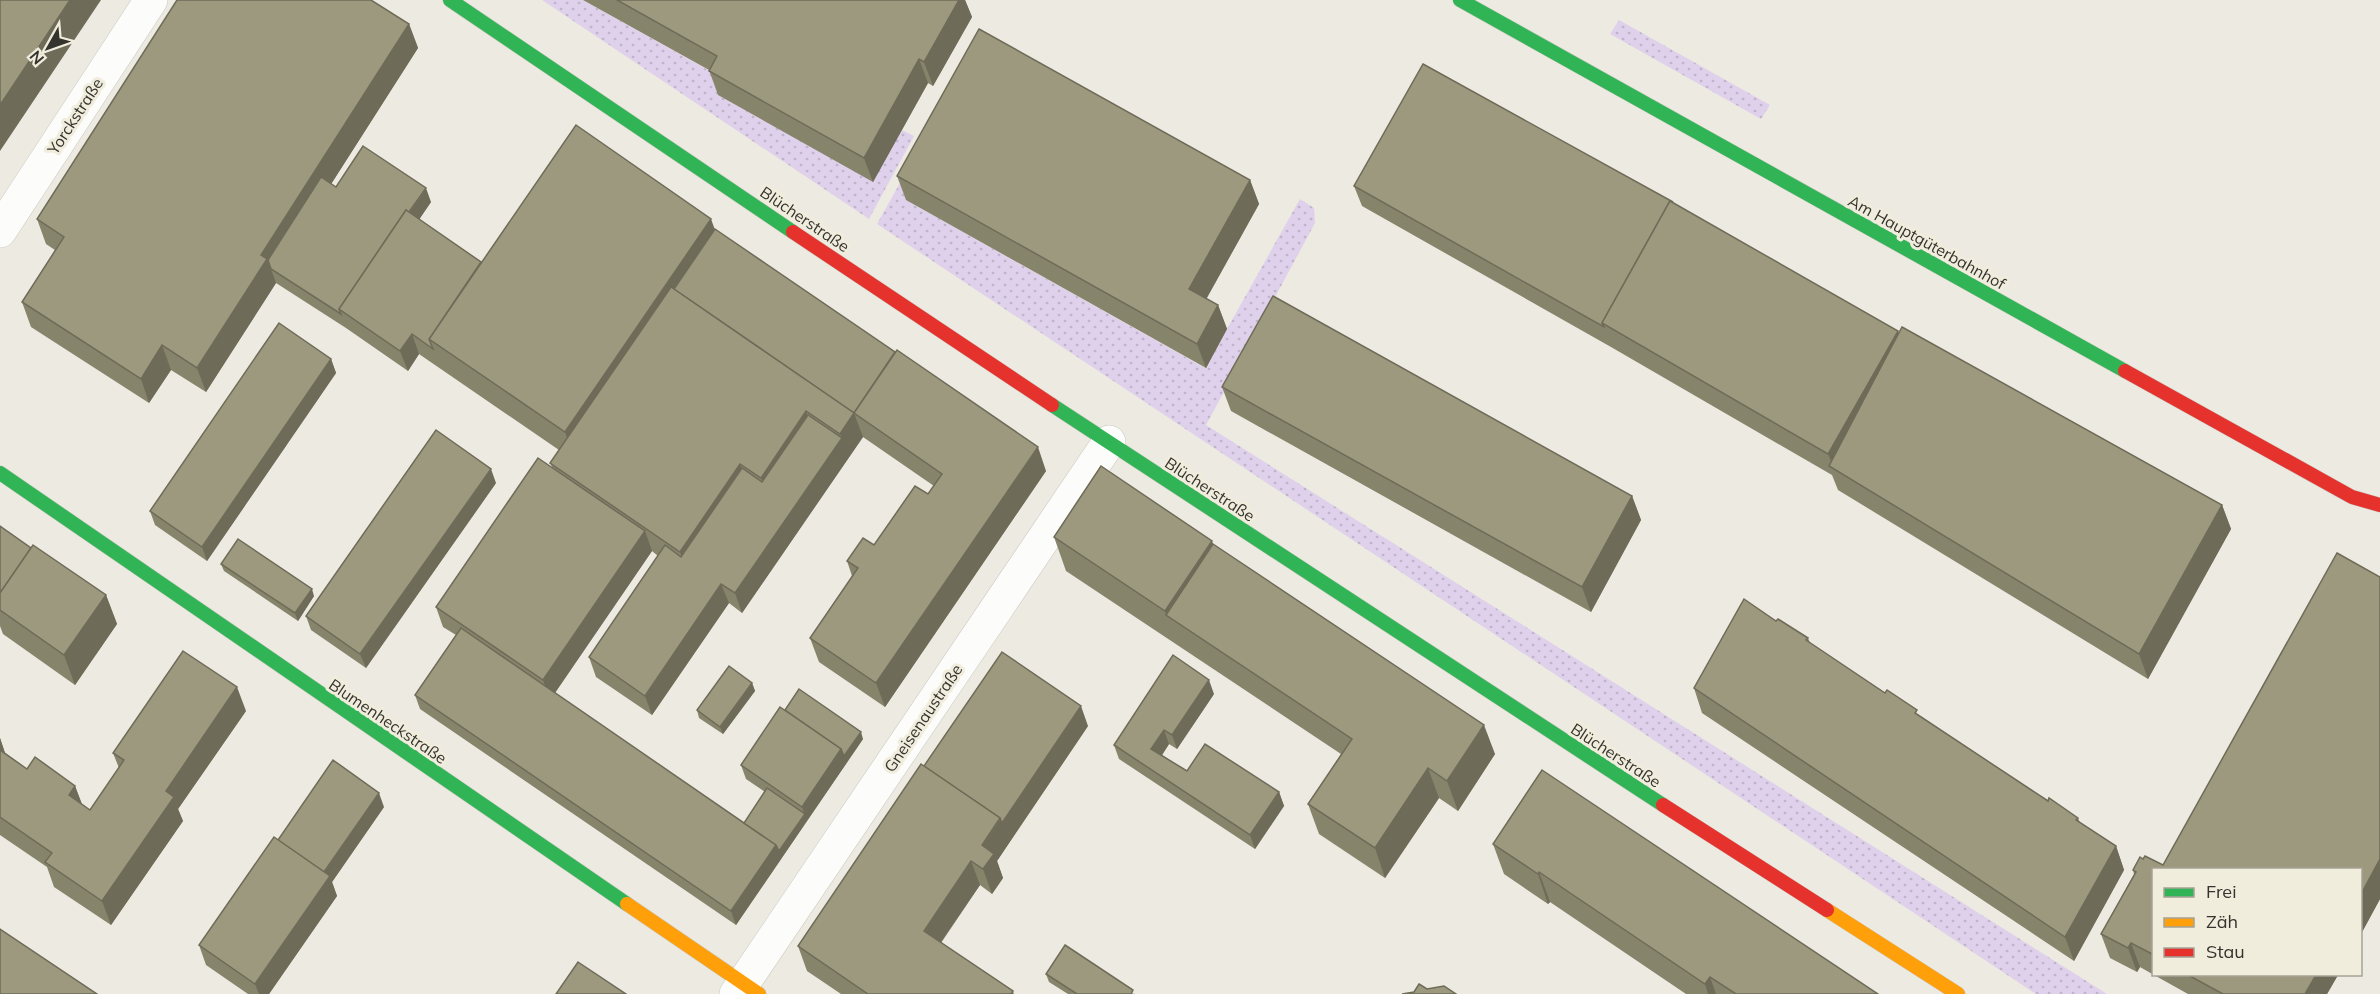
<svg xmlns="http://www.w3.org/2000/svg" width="2380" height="994" viewBox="0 0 2380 994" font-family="Mulish,sans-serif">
	<defs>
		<pattern id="grass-dots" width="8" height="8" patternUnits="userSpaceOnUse" patternTransform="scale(1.5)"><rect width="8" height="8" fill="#dfd1eb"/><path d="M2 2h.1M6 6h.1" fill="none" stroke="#c0b4ca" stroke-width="1.8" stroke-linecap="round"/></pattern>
	</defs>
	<rect width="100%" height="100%" fill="#eceae1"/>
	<g fill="url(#grass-dots)">
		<path d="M542 0H583L726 80 718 95 873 181 902 130 914 136 869 219Z"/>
		<path d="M1619 20 1770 105 1761 119 1610 34Z"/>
		<path d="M923 142 906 200 1205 368 1300 199 1314 208 1315 223 1206 425 2107 994H2036L877 224Z"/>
	</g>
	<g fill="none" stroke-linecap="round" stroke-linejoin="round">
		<g stroke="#c9c7c0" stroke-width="34">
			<g id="street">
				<path d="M0 231 151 0"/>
				<path d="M736 994 1109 442"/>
			</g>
		</g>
		<g stroke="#c9c7c0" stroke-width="15">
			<g id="fast">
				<path d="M450 0 793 232"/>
				<path d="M1460 0 2125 371"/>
				<path d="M1052 405 1663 805"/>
				<path d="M0 473 627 904"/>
			</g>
		</g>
		<g stroke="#c9c7c0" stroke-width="15">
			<g id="slow">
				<path d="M627 904 759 994"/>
				<path d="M1827 910 1958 994"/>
			</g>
		</g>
		<g stroke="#c9c7c0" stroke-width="15">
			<g id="jam">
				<path d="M793 232 1052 405"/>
				<path d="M2125 371 2352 497 2380 505"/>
				<path d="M1663 805 1827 910"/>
			</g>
		</g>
		<use href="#street" stroke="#fcfcfa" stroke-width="33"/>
		<use href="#fast" stroke="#30b455" stroke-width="14"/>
		<use href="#slow" stroke="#ff9f0a" stroke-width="14"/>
		<use href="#jam" stroke="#e5322d" stroke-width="14"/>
	</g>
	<g fill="#87846c">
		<path d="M583 0H965L972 17 933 86 928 83 873 182 718 95 709 70Z"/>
		<path d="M409 24 418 48 331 184 336 187 431 202 419 219 481 262 715 229 1046 471 885 707 819 662 810 638 852 576 847 561 874 545 928 494 934 486 863 437 742 613 729 603 652 715 596 677 589 657 658 556 652 551 555 693 744 823 765 792 746 779 741 765 785 710 863 739 736 925 420 709 415 695 456 635 443 627 436 607 552 467 550 463 559 450 419 354 408 371 346 328 276 283 206 392 171 370 149 403 31 327 22 302 55 250 46 244 37 219Z"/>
		<path d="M897 176 1250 180 1259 204 1206 299 1218 305 1227 329 1206 368 906 200Z"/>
		<path d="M1354 186 1899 333 2222 505 2231 529 2148 679 1838 490 1832 475 1611 347 1362 206Z"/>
		<path d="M331 359 336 373 207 561 155 525 150 511Z"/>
		<path d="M1222 387 1632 496 1641 520 1591 612 1231 411Z"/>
		<path d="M496 483 366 668 311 630 306 616Z"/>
		<path d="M0 526 31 548 106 595 117 624 75 685 3 634 0 626Z"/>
		<path d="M1054 537 1213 544 1495 754 1458 811 1439 798 1385 878 1319 834 1308 804 1341 754 1066 571Z"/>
		<path d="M221 564 314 596 298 621 224 571Z"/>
		<path d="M2380 577V899L2361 934V870H2154V975L2140 967 2137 972 2110 958 2101 934 2134 874 2133 870 2163 865Z"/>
		<path d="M1776 621 1808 638 1810 643 2048 801 2078 818 2080 823 2116 846 2124 870 2074 961 1702 713 1694 688Z"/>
		<path d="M752 683 755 691 723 734 699 718 697 710Z"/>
		<path d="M1214 694 1177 749 1169 744 1162 755 1187 771 1279 792 1284 806 1255 849 1119 759 1114 745Z"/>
		<path d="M246 711 178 809 183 821 111 925 54 887 47 867 0 835V738L5 753 27 769 75 786 82 804 90 810 119 768 113 753Z"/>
		<path d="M1088 726 997 861 1003 878 992 894 980 885 941 943 1013 991 1014 994H841L807 971 798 946 924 767Z"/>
		<path d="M384 807 332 882 337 896 269 994H248L206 965 199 945 278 840Z"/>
		<path d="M1493 844 1878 994H1686L1550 902 1548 904 1504 874Z"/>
		<path d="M1046 974 1135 994H1068L1049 982Z"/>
		<path d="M2154 975H2338L2327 994H2188Z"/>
	</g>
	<g fill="#6e6b58">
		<path d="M70 0H101L0 151V105Z"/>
		<path d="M959 0H965L972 17 933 86 924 62Z"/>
		<path d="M409 24 418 48 275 272 271 269 276 283 206 392 197 368 261 255Z"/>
		<path d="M919 59 928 83 873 182 864 158Z"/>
		<path d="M1250 180 1259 204 1198 314 1189 289Z"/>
		<path d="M426 188 431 202 353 318 343 312Z"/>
		<path d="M711 219 722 249 576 462 565 432Z"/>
		<path d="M1218 305 1227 329 1206 368 1197 344Z"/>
		<path d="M1898 331 1907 355 1834 469 1828 454Z"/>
		<path d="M412 334 419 354 408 371 400 351Z"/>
		<path d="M162 345 171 370 149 403 141 379Z"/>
		<path d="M331 359 336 373 207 561 202 547Z"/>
		<path d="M806 411 815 435 769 502 761 478Z"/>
		<path d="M854 413 863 437 742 613 735 593 842 438 840 434Z"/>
		<path d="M1038 447 1046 471 885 707 876 683Z"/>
		<path d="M740 464 749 488 688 576 680 552Z"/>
		<path d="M491 469 496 483 366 668 360 654Z"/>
		<path d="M1632 496 1641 520 1591 612 1582 587Z"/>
		<path d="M2222 505 2231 529 2148 679 2139 654Z"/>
		<path d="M645 531 652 551 550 700 543 680Z"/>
		<path d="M1212 541 1224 574 1166 615 1165 611Z"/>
		<path d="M721 584 729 603 652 715 645 696Z"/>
		<path d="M312 589 314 596 298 621 295 613Z"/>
		<path d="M106 595 117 624 75 685 64 655Z"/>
		<path d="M1209 680 1214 694 1177 749 1172 735Z"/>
		<path d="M752 683 755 691 723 734 720 727Z"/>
		<path d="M237 687 246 711 178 809 183 821 111 925 102 901 166 791Z"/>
		<path d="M1081 706 1088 726 997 861 1003 878 992 894 983 869 982 845Z"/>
		<path d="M1484 725 1495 754 1458 811 1447 781Z"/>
		<path d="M1164 730 1169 744 1157 763 1151 749Z"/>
		<path d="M861 732 863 739 807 821 802 807 841 749Z"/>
		<path d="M0 738 5 753 0 760Z"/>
		<path d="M1428 768 1439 798 1385 878 1375 848Z"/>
		<path d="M75 786 84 810 69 795Z"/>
		<path d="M1279 792 1284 806 1255 849 1250 835Z"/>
		<path d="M379 793 384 807 332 882 337 896 269 994H259L255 984 322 875Z"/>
		<path d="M805 814 807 821 736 925 731 911 776 845Z"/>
		<path d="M2116 846 2124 870 2074 961 2065 937Z"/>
		<path d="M2380 859V899L2361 934V894Z"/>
		<path d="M971 861 980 885 932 955 924 931Z"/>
		<path d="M1539 872 1550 902 1548 904 1538 874Z"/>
		<path d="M2131 943 2140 967 2137 972 2128 948Z"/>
		<path d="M2316 975H2338L2327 994H2305Z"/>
		<path d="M1710 977 1716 994H1708L1705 984Z"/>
	</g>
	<g fill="#9d997e" stroke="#6e6b58" stroke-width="1.5">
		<path d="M0 0H70L0 105Z"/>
		<path d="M177 0H371L409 24 261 255 267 259 197 368 162 345 141 379 22 302 64 237 37 219Z"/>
		<path d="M617 0H959L924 62 919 59 864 158 709 71 717 56Z"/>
		<path d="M979 29 1250 180 1189 289 1218 305 1197 344 897 176Z"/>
		<path d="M1423 64 1673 202 1670 201 1602 323 1604 327 1354 186Z"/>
		<path d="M576 125 711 219 565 432 429 339Z"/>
		<path d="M363 146 426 188 409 212 406 210 339 309 341 314 271 269 268 260 321 177 336 187Z"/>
		<path d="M1670 201 1898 331 1828 454 1602 323Z"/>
		<path d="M406 210 481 262 429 339 433 349 412 334 400 351 339 309Z"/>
		<path d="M715 229 895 352 854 413 674 289Z"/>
		<path d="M671 287 854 413 840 434 806 411 761 478 740 464 680 552 550 463Z"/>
		<path d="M1273 296 1632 496 1582 587 1222 387Z"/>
		<path d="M279 323 331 359 202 547 150 511Z"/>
		<path d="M1902 327 2222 505 2139 654 1829 466Z"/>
		<path d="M897 350 1038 447 876 683 810 638 858 568 847 561 863 538 874 545 915 486 928 494 942 474 854 413Z"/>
		<path d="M808 415 842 438 735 593 721 584 645 696 589 657 665 545 681 557 742 468 762 482Z"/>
		<path d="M436 430 491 469 360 654 306 616Z"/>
		<path d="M538 458 645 531 543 680 436 607Z"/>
		<path d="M1101 466 1212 541 1165 611 1054 537Z"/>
		<path d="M0 526 31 548 0 593Z"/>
		<path d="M238 539 312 589 295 613 221 564Z"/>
		<path d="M1213 544 1484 725 1447 781 1428 768 1375 848 1308 804 1352 739 1166 615Z"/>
		<path d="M33 545 106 595 64 655 0 610V593Z"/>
		<path d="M2337 553 2380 577V859L2361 894V870H2154V955L2131 943 2128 948 2101 934 2136 872 2133 870 2140 857 2143 859 2145 856 2163 865Z"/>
		<path d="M1744 599 1776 621 1778 619 1808 638 1806 640 1885 693 1887 690 1917 710 1915 713 2048 801 2049 798 2078 818 2076 820 2116 846 2065 937 1694 688Z"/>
		<path d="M461 628 776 845 731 911 415 695Z"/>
		<path d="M183 651 237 687 166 791 174 797 102 901 45 862 52 853 0 817V750L27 769 35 757 75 786 69 795 90 810 124 760 113 753Z"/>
		<path d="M1002 652 1081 706 1002 823 1000 818 924 766Z"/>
		<path d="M1173 655 1209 680 1172 735 1164 730 1151 749 1187 771 1205 744 1279 792 1250 835 1114 745Z"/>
		<path d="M729 666 752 683 720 727 697 710Z"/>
		<path d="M799 689 861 732 844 756 841 749 785 710Z"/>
		<path d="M780 707 841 749 802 807 741 765Z"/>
		<path d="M333 760 379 793 324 872 278 840Z"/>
		<path d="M921 764 1000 818 982 845 994 854 983 869 971 861 924 931 1013 991 1011 994H868L798 946Z"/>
		<path d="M1542 770 1878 994H1736L1710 977 1705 984 1539 872 1538 874 1493 844Z"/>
		<path d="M767 788 805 814 779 851 776 845 744 823Z"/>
		<path d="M274 837 330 876 255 984 199 945Z"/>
		<path d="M0 929 97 994H0Z"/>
		<path d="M1065 945 1133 990 1131 994H1077L1046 974Z"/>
		<path d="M578 962 626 994H556Z"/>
		<path d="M2188 975H2316L2305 994H2223Z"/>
		<path d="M1419 984 1427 989 1444 986 1456 994H1402L1414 992Z"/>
	</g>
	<g text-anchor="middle" stroke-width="6" stroke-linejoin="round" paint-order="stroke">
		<g font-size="16" fill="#34332d" stroke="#f0eddd">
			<text transform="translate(75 116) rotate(-57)" y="6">Yorckstraße</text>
			<text transform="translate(805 219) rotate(34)" y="6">Blücherstraße</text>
			<text transform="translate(1927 242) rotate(29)" y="6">Am Hauptgüterbahnhof</text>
			<text transform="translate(1210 489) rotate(33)" y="6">Blücherstraße</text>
			<text transform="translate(923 718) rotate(-56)" y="6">Gneisenaustraße</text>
			<text transform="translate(388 721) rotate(34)" y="6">Blumenheckstraße</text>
			<text transform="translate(1616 755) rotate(33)" y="6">Blücherstraße</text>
		</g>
	</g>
	<rect x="2152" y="868" width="210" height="108" fill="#f0eddd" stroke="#a5a397" stroke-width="1.5"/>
	<rect x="2164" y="888" width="30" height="9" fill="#30b455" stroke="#a5a397" stroke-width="1.5"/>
	<text x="2206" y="898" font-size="18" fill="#34332d">Frei</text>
	<rect x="2164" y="918" width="30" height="9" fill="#ff9f0a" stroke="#a5a397" stroke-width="1.5"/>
	<text x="2206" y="928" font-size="18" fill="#34332d">Zäh</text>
	<rect x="2164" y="948" width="30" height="9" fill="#e5322d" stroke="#a5a397" stroke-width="1.5"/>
	<text x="2206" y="958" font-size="18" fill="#34332d">Stau</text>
	<g transform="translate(48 48) rotate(230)" stroke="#f0eddd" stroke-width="4.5" paint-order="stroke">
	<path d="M0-4.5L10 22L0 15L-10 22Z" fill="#34332d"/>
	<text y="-9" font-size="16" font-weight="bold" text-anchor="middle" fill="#34332d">N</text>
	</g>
</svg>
